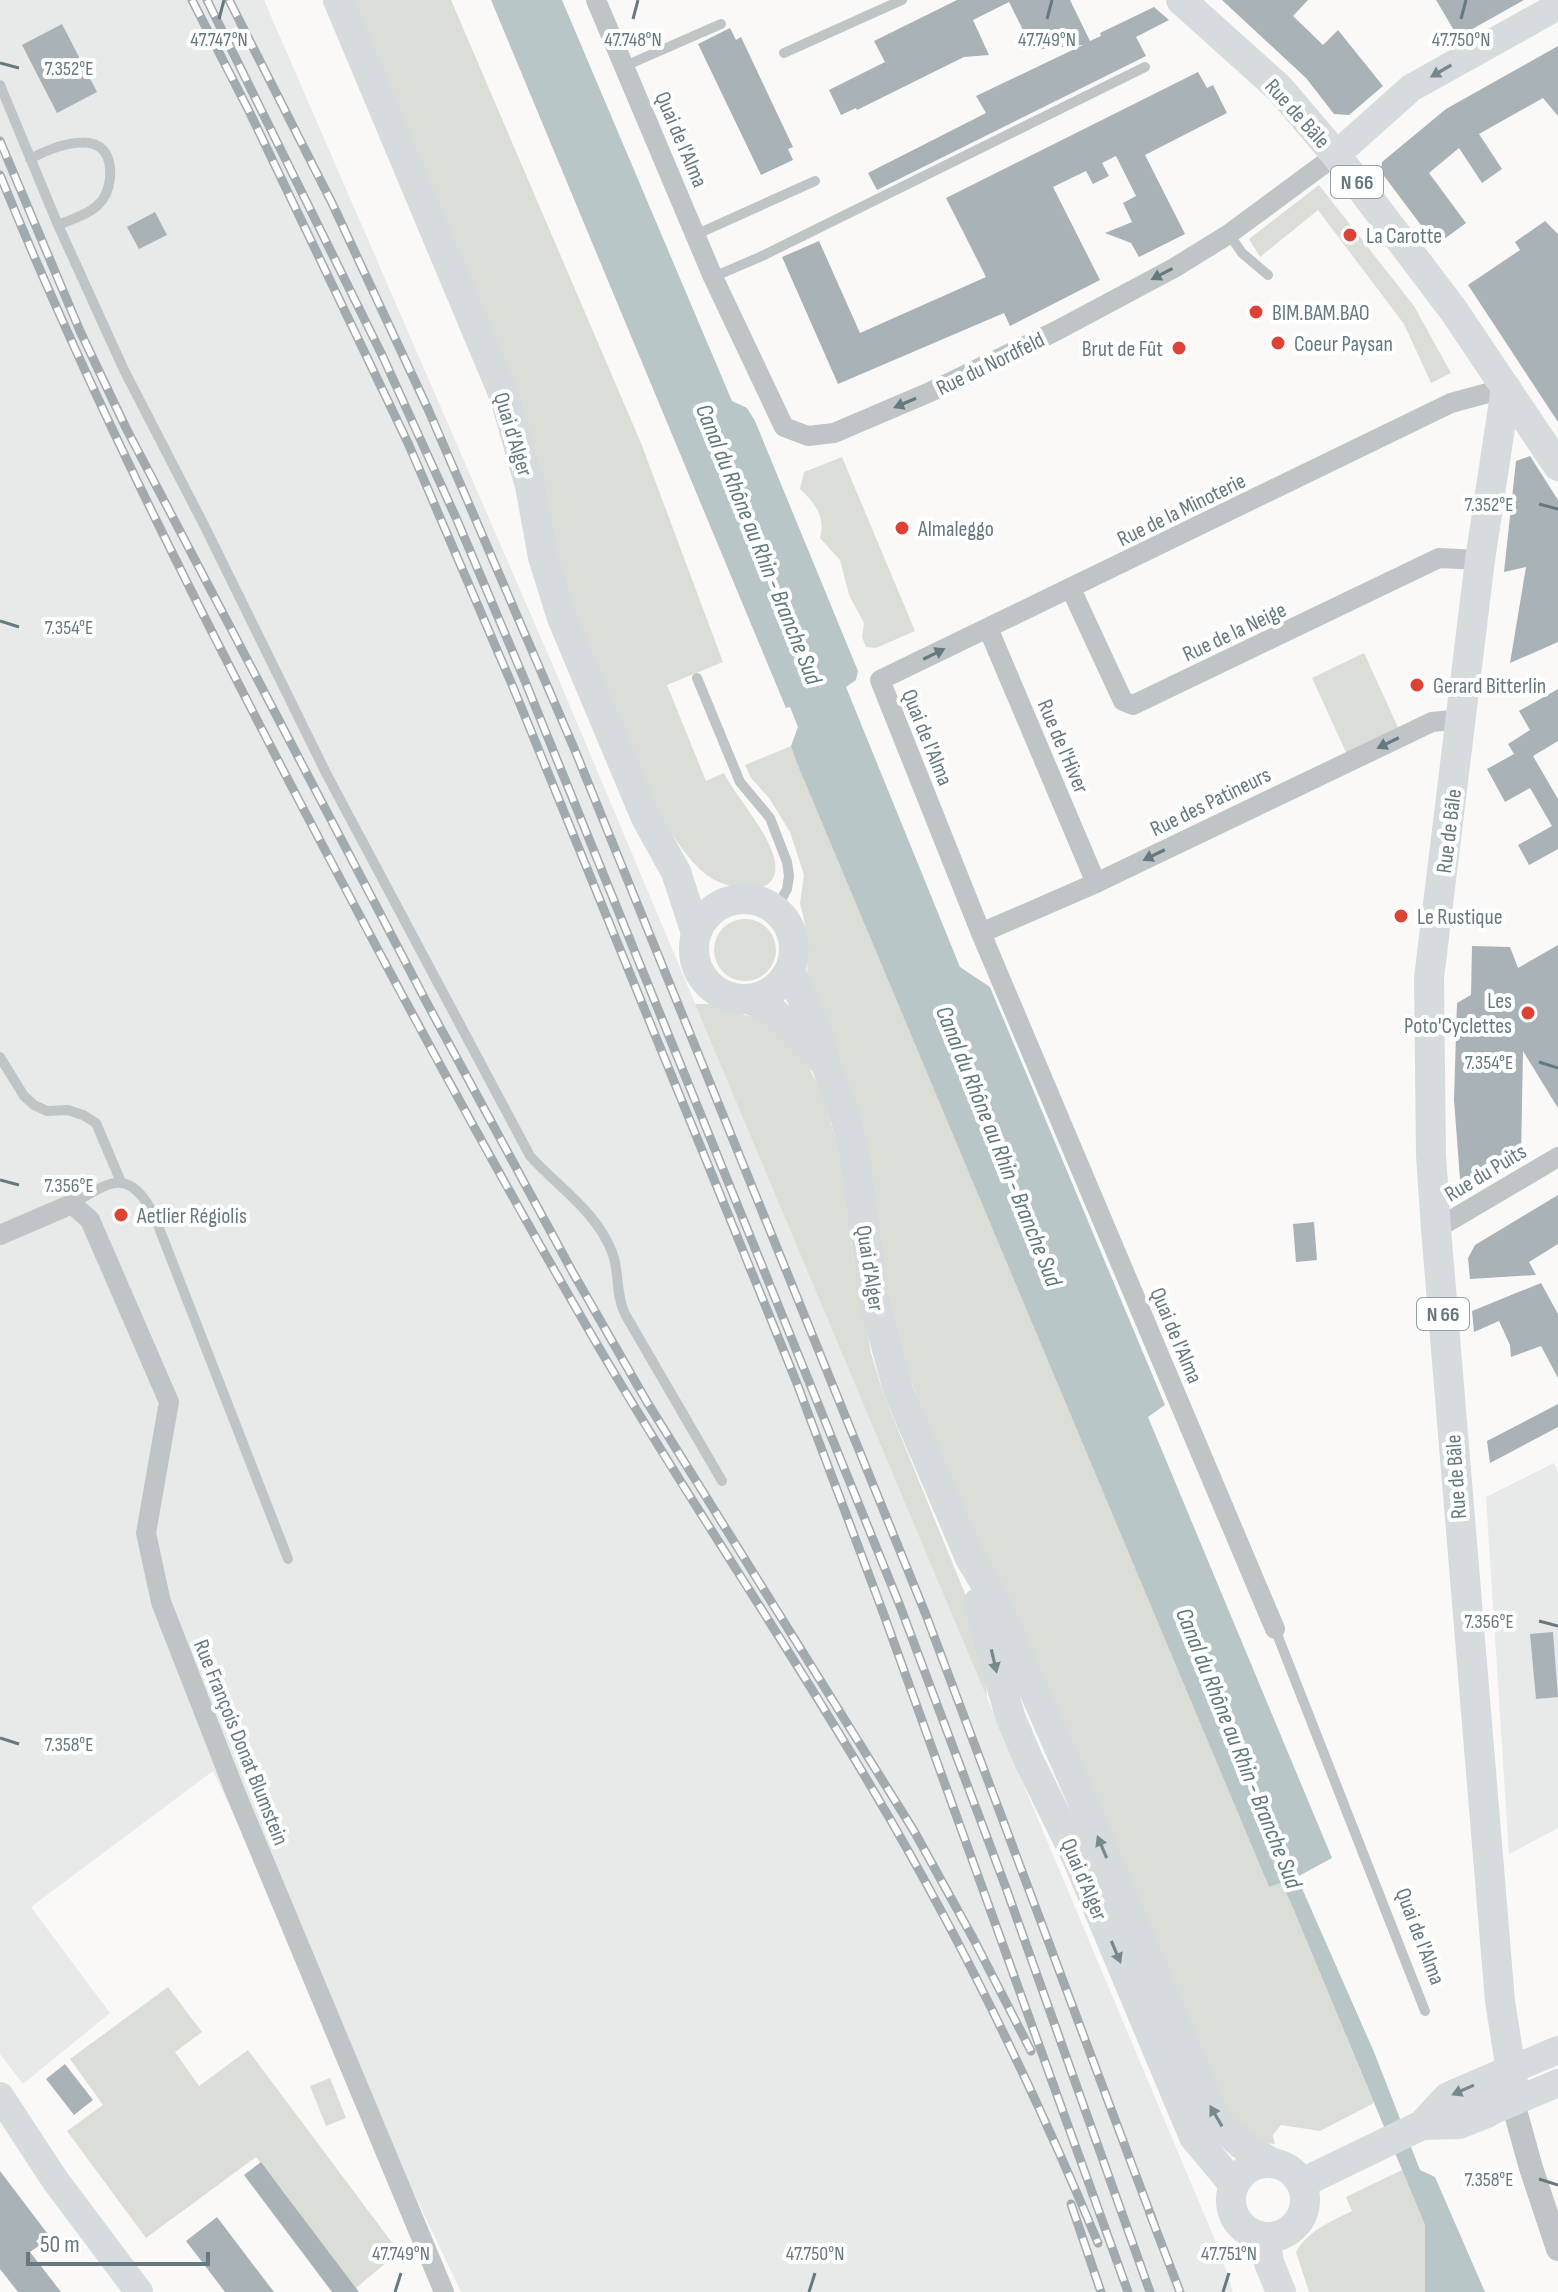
<svg xmlns="http://www.w3.org/2000/svg" width="1558" height="2292" viewBox="0 0 1558 2292" font-family="'Sofia Sans Condensed',sans-serif">
	<rect width="100%" height="100%" fill="#faf9f8"/>
	<g fill="#e8e9e9">
		<path d="M0 0H264L554 668 1220 2252 1233 2292H461L213 1771 31 1907 110 2013 23 2084 0 2054Z"/>
		<path d="M1554 1463 1558 1472V1828L1509 1854 1486 1497Z"/>
	</g>
	<g fill="#dbded7">
		<path d="M353 0H451L641 443 723 662 667 685 706 781 724 773C733 795 797 861 768 884 757 893 733 887 721 883 701 875 686 855 674 837 655 809 644 775 630 744 597 670 568 595 541 519 478 346 415 173 353 0Z"/>
		<path d="M1319 185 1414 306 1451 373 1431 383 1404 324 1318 210 1260 257 1249 239Z"/>
		<path d="M842 457 915 631 876 648 866 647 862 637 864 623 849 595 840 560 820 538C826 517 815 503 800 489L804 472Z"/>
		<path d="M1364 653 1402 736 1350 761 1312 678Z"/>
		<path d="M791 746 1269 1887 1281 1883 1290 1901 1374 2103 1320 2131 1281 2125 1273 2135 1275 2144 1256 2142 1229 2122 996 1591 897 1347 807 981 808 937 800 903 804 875 790 832 769 798 751 778 745 765Z"/>
		<circle cx="745" cy="950" r="31"/>
		<path d="M695 1004H711L770 1023 807 1064 822 1093 841 1158 853 1256 871 1353 883 1393 966 1596 983 1652 987 1698Z"/>
		<path d="M168 1987 202 2032 175 2052 199 2086 248 2050 399 2252 356 2288 256 2157 146 2238 67 2131 103 2105 70 2059Z"/>
		<path d="M330 2078 346 2118 326 2126 310 2086Z"/>
		<path d="M1402 2170 1425 2225V2292H1309L1296 2252C1309 2230 1330 2222 1352 2211L1346 2197Z"/>
	</g>
	<path fill="#b8c6c8" d="M491 0H562L732 401 747 408 755 421 858 671 856 680 846 687 960 967 990 987 1165 1405 1148 1417 1332 1858 1297 1877 1374 2052 1420 2170 1435 2177 1485 2292H1425V2225L1290 1901 1281 1883 1269 1887 797 763 791 746 798 727 790 707 786 708Z"/>
	<g fill="#a8b2b7">
		<path d="M957 0H1070L1090 41 1101 36 1100 33 1154 7 1169 20 1136 37 1146 56 877 190 868 173 986 113 976 96 1083 45 1033 50 1009 2 973 20 989 55 964 57 857 110 856 108 841 115 829 90 885 62 874 41Z"/>
		<path d="M1222 0H1308L1293 16 1323 45 1338 30 1383 86 1349 115 1334 114 1306 78Z"/>
		<path d="M1436 0H1524L1458 37Z"/>
		<path d="M62 24 97 92 57 113 22 45Z"/>
		<path d="M730 28 736 40 741 37 793 147 788 149 793 160 761 175 698 44Z"/>
		<path d="M1558 46V116L1543 98 1479 134 1502 169 1482 183 1459 148 1429 173 1466 223 1436 245 1381 172 1382 162 1446 109Z"/>
		<path d="M1198 72 1207 88 1213 85 1227 113 1145 155 1185 234 1139 257 1131 243 1105 233 1132 222 1123 203 1136 196 1116 156 1102 163 1109 176 1093 184 1086 171 1053 187 1100 280 1010 326 1004 313 838 384 782 257 819 241 860 333 986 277 946 198Z"/>
		<path d="M155 212 167 235 139 249 127 227Z"/>
		<path d="M1545 221 1558 234V422L1468 285 1520 250 1515 242Z"/>
		<path d="M1530 456 1558 500V642L1510 663 1526 567 1504 572 1516 461Z"/>
		<path d="M1558 689V741L1533 756 1558 799V849L1529 865 1518 845 1552 826 1530 788 1505 802 1487 769 1514 754 1508 744 1530 730 1519 711Z"/>
		<path d="M1558 945V1108L1523 1051 1521 1155 1471 1185 1460 1179 1454 1100 1457 1003 1471 995 1472 946 1510 947 1518 968Z"/>
		<path d="M1558 1195V1244L1529 1262 1536 1275 1470 1279 1468 1258 1475 1245Z"/>
		<path d="M1314 1222 1317 1260 1296 1262 1293 1224Z"/>
		<path d="M1541 1283 1558 1314V1378L1541 1346 1511 1357 1510 1345 1499 1321 1474 1332 1472 1311Z"/>
		<path d="M1558 1404V1427L1490 1463 1487 1441Z"/>
		<path d="M1553 1632 1558 1697 1536 1699 1530 1634Z"/>
		<path d="M65 2064 93 2100 74 2115 46 2079Z"/>
		<path d="M261 2162 281 2189 359 2292H332L244 2175Z"/>
		<path d="M0 2171 47 2233 36 2241 40 2245 30 2252 61 2292H18L0 2269Z"/>
		<path d="M217 2217 245 2254 274 2292H225L186 2241Z"/>
	</g>
	<g fill="none" stroke-linecap="round" stroke-linejoin="round">
		<g stroke="#bfc5c7" stroke-width="10">
			<path d="M784 53 902 0"/>
			<path d="M625 66 721 24"/>
			<path d="M0 85 58 225 124 370 205 527 326 773 530 1156C558 1187 596 1211 612 1252 620 1272 615 1294 625 1314L722 1481"/>
			<path d="M30 159C58 144 114 124 110 178 109 189 106 198 97 206 87 215 70 220 58 225"/>
			<path d="M1229 234 1242 253 1268 275"/>
			<path d="M695 235 815 181"/>
			<path d="M713 277 760 257 1145 67"/>
			<path d="M697 678 740 782 770 818 787 862 789 876 787 889 776 910"/>
			<path d="M0 1057 24 1096 34 1105 47 1111 68 1110 83 1115 96 1123 121 1182"/>
			<path d="M72 1204C111 1181 129 1167 154 1215L288 1559"/>
			<path d="M1275 1629 1425 2011"/>
		</g>
		<g stroke="#bfc5c7" stroke-width="20">
			<path d="M596 0 713 277 784 427 808 436 834 433 930 392 1056 331 1174 268 1229 234 1336 155"/>
			<path d="M1071 589 1123 701 1133 705 1439 558 1480 560"/>
			<path d="M988 628 1096 883"/>
			<path d="M981 933 1096 883 1432 722 1462 719"/>
			<path d="M1436 1229 1558 1157"/>
			<path d="M0 1235 72 1204 90 1220 169 1402 146 1533 161 1602 236 1794 444 2292"/>
			<path d="M1275 1629 981 933 880 680 1451 403 1506 388"/>
		</g>
		<path stroke="#bfc5c7" stroke-width="24" d="M1513 2103 1531 2168 1558 2249"/>
		<g stroke="#d6dbde" stroke-width="28">
			<path d="M1336 155 1411 88 1558 6"/>
			<path d="M1513 2069 1558 2050"/>
			<path d="M0 2096 55 2180 139 2292"/>
			<path d="M1487 2113 1558 2083"/>
		</g>
		<g stroke="#d6dbde" stroke-width="30">
			<path d="M338 0 505 398 530 486 543 557 562 618 646 818 676 872 696 933"/>
			<path d="M1181 0 1279 88 1336 155 1454 311 1558 466"/>
			<circle cx="744" cy="949" r="50"/>
			<path d="M790 971 816 1029 825 1062 846 1120 854 1152 875 1305 898 1390 970 1558 991 1593 1080 1795 1217 2122 1241 2144 1272 2163"/>
			<path d="M751 1000 776 1014 822 1060"/>
			<path d="M978 1603 1010 1716 1029 1761 1076 1856 1194 2137 1234 2185"/>
			<path d="M1422 2125 1459 2124 1487 2113 1513 2083 1500 2001 1436 1229 1431 1155 1429 978 1480 560 1506 388"/>
			<circle cx="1268" cy="2200" r="37"/>
			<path d="M1302 2183 1422 2125 1448 2097 1513 2069"/>
			<path d="M1265 2237 1269 2263 1281 2292"/>
		</g>
		<g stroke="#a1aaae" stroke-width="9">
			<g id="rail">
				<path d="M192 0 249 111 408 443 513 687 704 1155 796 1381 884 1615 1128 2292"/>
				<path d="M207 0 383 357 457 520 525 681 900 1606 1006 1888 1150 2292"/>
				<path d="M229 0 332 203 428 409 574 748 926 1615 1153 2221"/>
				<path d="M0 141 80 331 126 428 428 1005 572 1271 647 1402 914 1831 973 1938 1031 2051"/>
				<path d="M0 175C89 393 196 604 305 812 398 989 493 1166 594 1339 683 1492 783 1637 873 1790 959 1935 1033 2087 1098 2243"/>
				<path d="M1071 2204 1101 2292"/>
				<path d="M1150 2214 1180 2292"/>
			</g>
		</g>
		<use href="#rail" stroke="#fff" stroke-width="6" stroke-dasharray="18" stroke-linecap="butt"/>
	</g>
	<defs><path id="oneway-solid" d="M-6-.8H1V-3.2L6.5 0L1 3.2V.8H-6Z" transform="scale(2)"/></defs>
	<g fill="#77888f">
		<use href="#oneway-solid" transform="translate(1441 71) rotate(150)"/>
		<use href="#oneway-solid" transform="translate(994 1661) rotate(77)"/>
		<use href="#oneway-solid" transform="translate(1102 1847) rotate(-113)"/>
		<use href="#oneway-solid" transform="translate(1116 1952) rotate(67)"/>
		<use href="#oneway-solid" transform="translate(1463 2090) rotate(156)"/>
		<use href="#oneway-solid" transform="translate(1216 2116) rotate(-120)"/>
	</g>
	<g fill="#667981">
		<use href="#oneway-solid" transform="translate(1162 274) rotate(152)"/>
		<use href="#oneway-solid" transform="translate(905 403) rotate(157)"/>
		<use href="#oneway-solid" transform="translate(934 654) rotate(-26)"/>
		<use href="#oneway-solid" transform="translate(1388 743) rotate(154)"/>
		<use href="#oneway-solid" transform="translate(1154 855) rotate(154)"/>
	</g>
	<path fill="none" stroke="#667981" stroke-width="3" d="M219 19 224 0M633 19 638 0M1047 19 1052 0M1461 19 1466 0M0 63 19 68M1539 504 1558 509M0 621 19 627M1539 1062 1558 1068M0 1180 19 1185M1539 1621 1558 1626M0 1738 19 1744M1539 2179 1558 2185M395 2292 401 2273M809 2292 815 2273M1223 2292 1229 2273"/>
	<g fill="#dd4334" stroke="#fff" stroke-width="3">
		<circle cx="1350" cy="235" r="8"/>
		<circle cx="1256" cy="312" r="8"/>
		<circle cx="1278" cy="343" r="8"/>
		<circle cx="1179" cy="348" r="8"/>
		<circle cx="902" cy="528" r="8"/>
		<circle cx="1417" cy="685" r="8"/>
		<circle cx="1401" cy="916" r="8"/>
		<circle cx="1528" cy="1013" r="8"/>
		<circle cx="121" cy="1215" r="8"/>
	</g>
	<g text-anchor="middle" stroke-width="8" stroke-linejoin="round" paint-order="stroke">
		<g fill="#fff" stroke="#94a1a7" stroke-width="2">
			<rect x="1331" y="166" width="52" height="32" rx="6"/>
			<rect x="1417" y="1298" width="52" height="32" rx="6"/>
		</g>
		<g font-size="20" font-weight="bold" fill="#667981">
			<text x="1357" y="189">N 66</text>
			<text x="1443" y="1321">N 66</text>
		</g>
		<g font-size="22" fill="#667981" stroke="#fff">
			<text transform="translate(1298 113) rotate(48)" y="8">Rue de Bâle</text>
			<text transform="translate(682 139) rotate(67)" y="8">Quai de l'Alma</text>
			<text transform="translate(990 363) rotate(-26)" y="8">Rue du Nordfeld</text>
			<text transform="translate(514 434) rotate(73)" y="8">Quai d'Alger</text>
			<text transform="translate(1181 509) rotate(-26)" y="8">Rue de la Minoterie</text>
			<text transform="translate(1234 631) rotate(-25)" y="8">Rue de la Neige</text>
			<text transform="translate(928 737) rotate(68)" y="8">Quai de l'Alma</text>
			<text transform="translate(1064 746) rotate(67)" y="8">Rue de l'Hiver</text>
			<text transform="translate(1210 801) rotate(-26)" y="8">Rue des Patineurs</text>
			<text transform="translate(1448 831) rotate(-83)" y="8">Rue de Bâle</text>
			<text transform="translate(1485 1172) rotate(-31)" y="8">Rue du Puits</text>
			<text transform="translate(871 1268) rotate(81)" y="8">Quai d'Alger</text>
			<text transform="translate(1177 1335) rotate(67)" y="8">Quai de l'Alma</text>
			<text transform="translate(1455 1477) rotate(-94)" y="8">Rue de Bâle</text>
			<text transform="translate(242 1742) rotate(68)" y="8">Rue François Donat Blumstein</text>
			<text transform="translate(1085 1879) rotate(67)" y="8">Quai d'Alger</text>
			<text transform="translate(1421 1936) rotate(69)" y="8">Quai de l'Alma</text>
		</g>
		<g font-size="22" fill="#667981" stroke="#fff" text-anchor="start">
			<text x="1366" y="243">La Carotte</text>
			<text x="1272" y="320">BIM.BAM.BAO</text>
			<text x="1294" y="351">Coeur Paysan</text>
			<text x="1163" y="356" text-anchor="end">Brut de Fût</text>
			<text x="918" y="536">Almaleggo</text>
			<text x="1433" y="693">Gerard Bitterlin</text>
			<text x="1417" y="924">Le Rustique</text>
			<text x="1512" y="1008" text-anchor="end">Les<tspan x="1512" dy="25">Poto'Cyclettes</tspan></text>
			<text x="137" y="1223">Aetlier Régiolis</text>
		</g>
		<g font-size="24" font-style="italic" fill="#60787b" stroke="#fff">
			<text transform="translate(759 544) rotate(68)" y="8">Canal du Rhône au Rhin - Branche Sud</text>
			<text transform="translate(999 1146) rotate(68)" y="8">Canal du Rhône au Rhin - Branche Sud</text>
			<text transform="translate(1239 1748) rotate(68)" y="8">Canal du Rhône au Rhin - Branche Sud</text>
		</g>
	</g>
	<g font-size="20" text-anchor="middle" fill="#667981" stroke="#fff" stroke-width="8" stroke-linejoin="round" paint-order="stroke">
		<text x="219" y="46">47.747°N</text>
		<text x="633" y="46">47.748°N</text>
		<text x="1047" y="46">47.749°N</text>
		<text x="1461" y="46">47.750°N</text>
		<text x="69" y="75">7.352°E</text>
		<text x="1489" y="511">7.352°E</text>
		<text x="69" y="634">7.354°E</text>
		<text x="1489" y="1069">7.354°E</text>
		<text x="69" y="1192">7.356°E</text>
		<text x="1489" y="1628">7.356°E</text>
		<text x="69" y="1751">7.358°E</text>
		<text x="1489" y="2186">7.358°E</text>
		<text x="401" y="2260">47.749°N</text>
		<text x="815" y="2260">47.750°N</text>
		<text x="1229" y="2260">47.751°N</text>
	</g>
	<path d="M28 2252v12h180v-12" fill="none" stroke="#667981" stroke-width="4"/>
	<text x="40" y="2252" font-size="24" fill="#667981" stroke="#ffffff" stroke-width="6" paint-order="stroke">50 m</text>
</svg>
